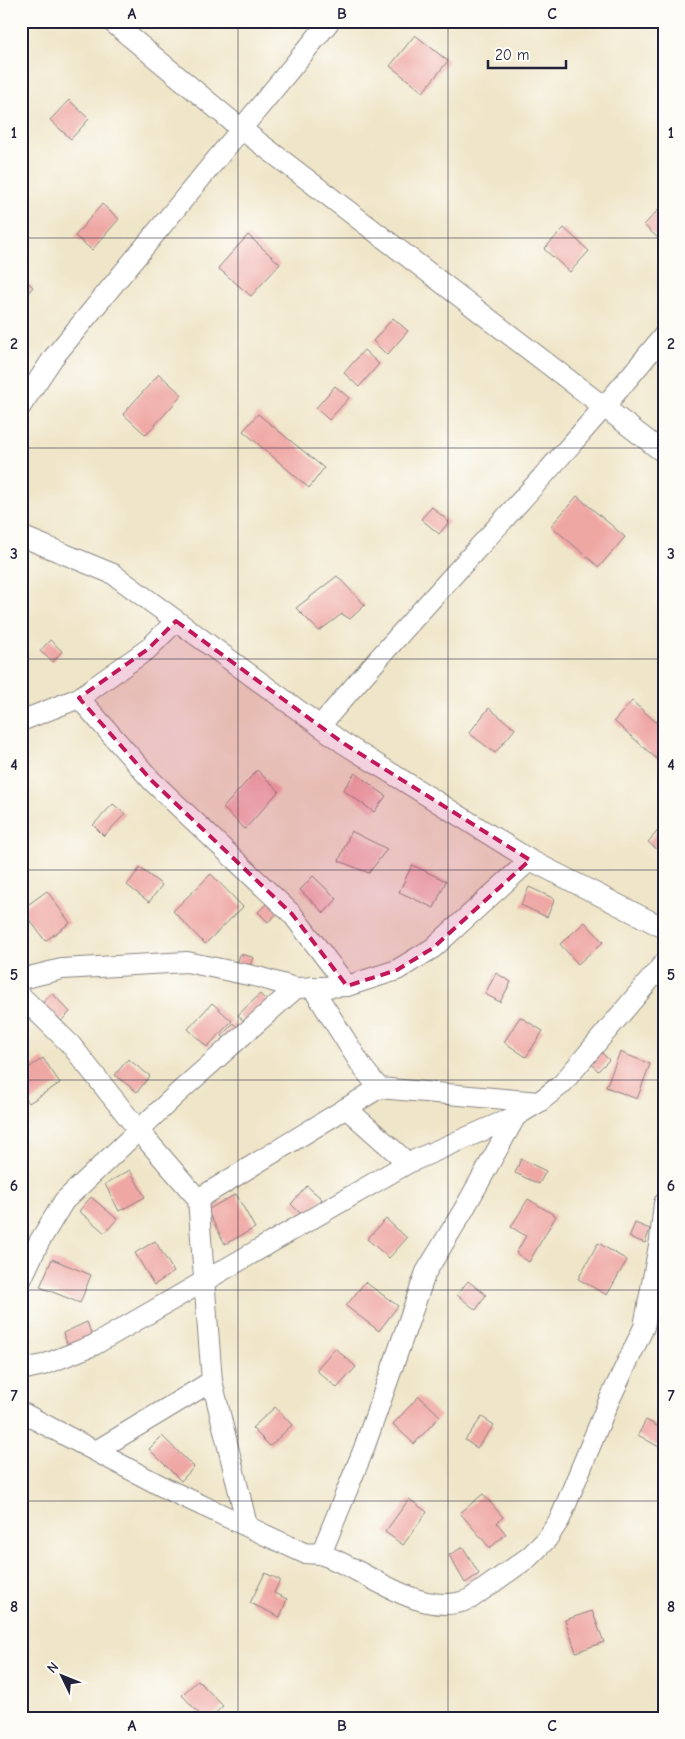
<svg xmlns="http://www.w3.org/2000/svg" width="685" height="1739" viewBox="0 0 685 1739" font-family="'Comic Neue',sans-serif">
	<rect width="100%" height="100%" fill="#fdfcf7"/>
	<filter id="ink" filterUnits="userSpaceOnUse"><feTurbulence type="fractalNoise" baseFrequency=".02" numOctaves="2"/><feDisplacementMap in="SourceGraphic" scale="10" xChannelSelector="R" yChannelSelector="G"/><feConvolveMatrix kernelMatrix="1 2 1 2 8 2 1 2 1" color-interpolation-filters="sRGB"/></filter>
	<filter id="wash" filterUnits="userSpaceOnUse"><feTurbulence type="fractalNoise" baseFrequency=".0096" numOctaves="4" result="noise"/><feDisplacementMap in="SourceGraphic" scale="20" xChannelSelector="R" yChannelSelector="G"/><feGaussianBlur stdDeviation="1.12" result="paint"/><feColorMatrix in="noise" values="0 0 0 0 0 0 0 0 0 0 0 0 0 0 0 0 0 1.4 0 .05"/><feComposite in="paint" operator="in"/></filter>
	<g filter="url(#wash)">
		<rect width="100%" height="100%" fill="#efe5c8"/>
		<g id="blocks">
			<g fill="#efa7a4">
				<path d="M415 35 448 61 423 92 390 66Z"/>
				<path d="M69 100 89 119 71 139 50 120Z"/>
				<path d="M102 204 119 219 92 250 75 236Z"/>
				<path d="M659 209 664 214V239L661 241 644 225Z"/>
				<path d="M564 228 589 251 570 272 544 249Z"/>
				<path d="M248 235 280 264 251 296 218 268Z"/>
				<path d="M21 277 33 287 21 301Z"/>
				<path d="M393 318 408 331 387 355 373 341Z"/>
				<path d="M364 350 379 364 359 387 344 373Z"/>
				<path d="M159 374 182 395 146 435 123 414Z"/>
				<path d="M335 386 349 398 329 420 316 408Z"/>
				<path d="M258 414 324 468 309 488 243 431Z"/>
				<path d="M577 496 625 537 599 567 551 526Z"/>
				<path d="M432 507 449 522 439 534 421 519Z"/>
				<path d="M337 576 365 605 350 619 342 614 319 631 296 608Z"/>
				<path d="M50 640 62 651 53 662 40 651Z"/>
				<path d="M632 701 664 729V754L658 760 614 721Z"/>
				<path d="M489 708 515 729 495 753 469 733Z"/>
				<path d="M257 770 279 791 245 829 223 808Z"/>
				<path d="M355 773 386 796 374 812 343 790Z"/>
				<path d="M113 804 125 814 104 836 93 825Z"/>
				<path d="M664 824V855L648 842Z"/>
				<path d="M351 831 387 849 369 873 339 861Z"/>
				<path d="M412 865 446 881 434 908 399 892Z"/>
				<path d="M140 868 162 885 149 902 127 885Z"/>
				<path d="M211 874 243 907 205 944 173 911Z"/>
				<path d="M313 876 337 899 324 913 300 890Z"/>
				<path d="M529 887 555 899 547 917 521 905Z"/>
				<path d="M47 891 70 923 45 941 22 909Z"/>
				<path d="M271 899 281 910 268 922 258 912Z"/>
				<path d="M585 922 603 942 578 964 560 944Z"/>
				<path d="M240 954 253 957 248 972 236 968Z"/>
				<path d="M496 973 511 982 500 1002 485 994Z"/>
				<path d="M52 993 70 1012 59 1023 41 1005Z"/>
				<path d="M260 994 270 1004 248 1026 238 1015Z"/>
				<path d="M212 1003 232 1021 207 1047 188 1029Z"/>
				<path d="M520 1017 543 1031 526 1057 504 1042Z"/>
				<path d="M233 1023 240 1030 229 1042 222 1036Z"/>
				<path d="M599 1050 609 1060 598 1071 588 1060Z"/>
				<path d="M620 1052 650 1064 637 1099 606 1087Z"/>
				<path d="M43 1058 60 1083 29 1103 21 1092V1073Z"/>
				<path d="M128 1059 150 1076 137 1092 115 1075Z"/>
				<path d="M521 1159 546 1171 539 1184 515 1173Z"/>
				<path d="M130 1170 145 1197 119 1211 105 1184Z"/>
				<path d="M307 1186 322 1199 305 1218 291 1204Z"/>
				<path d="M236 1194 255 1228 225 1244 207 1210Z"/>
				<path d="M91 1197 117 1219 105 1233 79 1211Z"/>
				<path d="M528 1199 556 1216 529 1262 516 1253 526 1236 511 1227Z"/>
				<path d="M386 1219 407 1238 389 1258 367 1239Z"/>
				<path d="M635 1223 650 1229 645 1243 629 1237Z"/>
				<path d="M155 1241 174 1272 154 1285 135 1253Z"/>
				<path d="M598 1243 627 1260 607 1295 578 1279Z"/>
				<path d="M52 1259 91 1275 80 1303 40 1287Z"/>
				<path d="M468 1281 486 1295 476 1310 457 1295Z"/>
				<path d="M365 1282 398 1306 379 1331 346 1306Z"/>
				<path d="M87 1322 93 1338 69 1349 63 1333Z"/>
				<path d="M335 1348 356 1367 337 1388 316 1370Z"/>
				<path d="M419 1396 440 1416 414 1444 393 1424Z"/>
				<path d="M275 1407 292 1425 270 1446 252 1428Z"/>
				<path d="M482 1417 494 1425 477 1448 465 1440Z"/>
				<path d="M646 1420 664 1430V1439L659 1447 638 1435Z"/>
				<path d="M162 1436 194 1467 181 1481 149 1449Z"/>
				<path d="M483 1494 503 1517 497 1523 506 1534 490 1548 460 1513Z"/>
				<path d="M409 1499 427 1512 403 1545 385 1532Z"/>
				<path d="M463 1547 479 1574 465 1583 449 1555Z"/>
				<path d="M265 1573 280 1580 274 1593 287 1599 280 1617 250 1603Z"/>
				<path d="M592 1611 604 1642 576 1652 565 1620Z"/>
				<path d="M198 1680 223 1706 210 1718H203L182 1695Z"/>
			</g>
		</g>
	</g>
	<g filter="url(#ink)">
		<use href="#blocks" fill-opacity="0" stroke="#888482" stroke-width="1"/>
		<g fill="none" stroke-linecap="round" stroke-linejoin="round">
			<g stroke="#888482" stroke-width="22">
				<g id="street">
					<path d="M111 21 240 128 664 453"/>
					<path d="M21 406 53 358 330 21"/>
					<path d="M21 536 113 574 343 743 530 860 664 928"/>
					<path d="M79 698 152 781 292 914 347 986"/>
					<path d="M21 721 79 698 148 649 176 621"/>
					<path d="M320 726C432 593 555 470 664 335"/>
					<path d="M21 979 62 969 187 962 258 977 296 988 347 986 397 970 433 948 530 860"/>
					<path d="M312 987 363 1068 379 1088"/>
					<path d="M21 996 71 1045 139 1131 198 1199 212 1381 247 1525"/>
					<path d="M346 1108 408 1163"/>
					<path d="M198 1199 379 1088 539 1102"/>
					<path d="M21 1280 39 1242 64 1201 179 1092 296 988"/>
					<path d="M21 1370 43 1365 94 1345 408 1163 516 1116 539 1102 562 1084 664 963"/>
					<path d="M21 1412 169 1490 304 1553C310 1554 318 1553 323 1555 367 1570 421 1620 470 1599L529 1557 547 1539 560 1519 608 1403 644 1327 660 1240 664 1203"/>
					<path d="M96 1451 212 1381"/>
					<path d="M321 1554 363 1451 426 1272 463 1211 516 1116"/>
				</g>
			</g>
			<use href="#street" stroke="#fff" stroke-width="20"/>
		</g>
	</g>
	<path fill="#c2185b" fill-opacity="0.2" stroke="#c2185b" stroke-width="4" stroke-dasharray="10 6" stroke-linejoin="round" d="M176 621 343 743 530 860 433 948 397 970 347 986 292 914 152 781 79 698 148 649Z"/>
	<path fill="none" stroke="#22223b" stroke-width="1" stroke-opacity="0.55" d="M238 21V1718M448 21V1718M21 238H664M21 448H664M21 659H664M21 870H664M21 1080H664M21 1290H664M21 1501H664"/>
	<rect width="685" height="1739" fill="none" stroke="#fdfcf7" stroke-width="55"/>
	<g transform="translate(62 1676) rotate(313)" stroke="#fdfcf7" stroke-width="4" paint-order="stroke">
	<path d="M0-4L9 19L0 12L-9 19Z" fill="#22223b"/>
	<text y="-8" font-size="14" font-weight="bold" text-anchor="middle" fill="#22223b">N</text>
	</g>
	<path d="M488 60v8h78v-8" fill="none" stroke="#22223b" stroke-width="2.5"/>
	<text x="495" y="60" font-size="15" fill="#22223b" stroke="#fdfcf7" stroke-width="4" paint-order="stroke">20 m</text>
	<rect x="28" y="28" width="630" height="1684" fill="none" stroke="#22223b" stroke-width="2"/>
	<g font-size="16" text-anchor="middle" font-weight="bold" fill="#22223b">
		<text x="132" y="19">A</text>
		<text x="342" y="19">B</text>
		<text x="552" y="19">C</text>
		<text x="14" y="138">1</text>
		<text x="671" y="138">1</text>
		<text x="14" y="349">2</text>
		<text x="671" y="349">2</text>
		<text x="14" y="559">3</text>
		<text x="671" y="559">3</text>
		<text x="14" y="770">4</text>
		<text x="671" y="770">4</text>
		<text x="14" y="980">5</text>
		<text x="671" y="980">5</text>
		<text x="14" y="1191">6</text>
		<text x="671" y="1191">6</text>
		<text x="14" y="1401">7</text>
		<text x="671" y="1401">7</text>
		<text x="14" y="1612">8</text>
		<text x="671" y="1612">8</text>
		<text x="132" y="1731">A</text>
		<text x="342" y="1731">B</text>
		<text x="552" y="1731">C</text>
	</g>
</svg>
